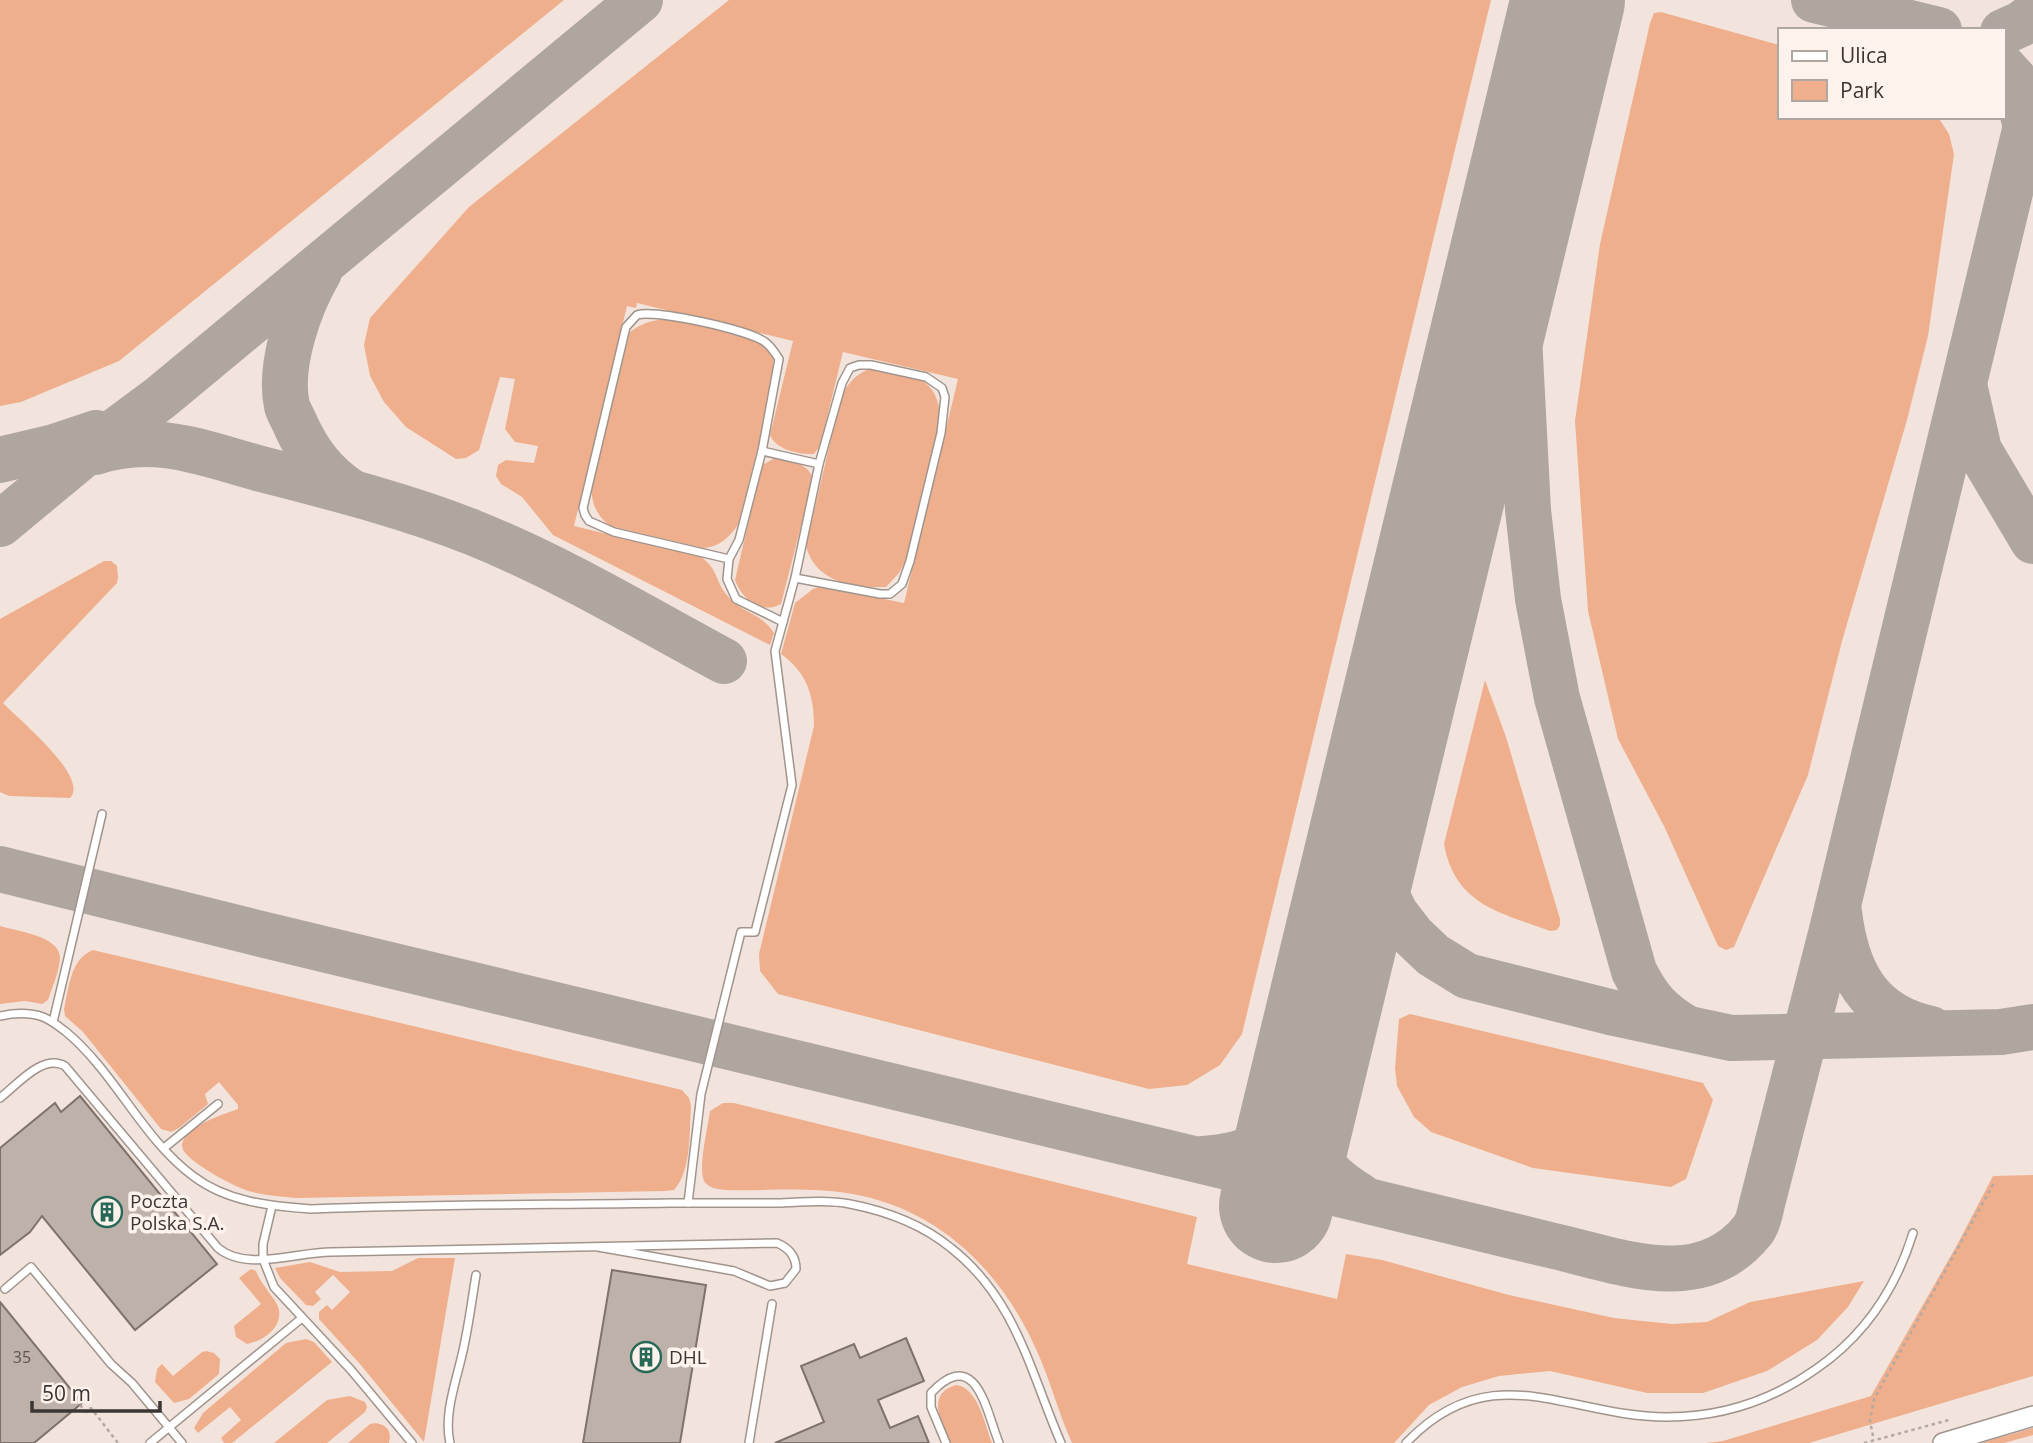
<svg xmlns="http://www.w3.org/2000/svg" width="2033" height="1443" viewBox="0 0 2033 1443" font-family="'Open Sans',sans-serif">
	<rect width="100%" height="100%" fill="#f2e4dd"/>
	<g fill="#efaf8c">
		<path d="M0 0H564L119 361 21 402 0 406Z"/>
		<path d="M729 0H1491L1242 1034 1220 1065 1187 1085 1149 1089 778 994 760 971 759 954 814 726C814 695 807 673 781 654L795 603 813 589 821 586 904 603 958 379 843 352 820 446 814 454C799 455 775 449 770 435L793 341 637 303 636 308 627 306 574 526 701 557C718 569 715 580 726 594 740 613 761 612 774 633L770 645 553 535 522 497 501 484 496 476 498 465 506 460 534 463 538 446 515 442 505 429 515 379 500 377 479 450 466 458 456 459 406 427 384 402 370 376 364 345 370 318 469 207Z"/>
		<path d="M1661 12 1779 45V117H1938L1949 134 1954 154 1928 336 1907 420 1842 641 1808 775 1734 947 1726 950 1718 946 1664 826 1618 739 1588 611 1575 421 1600 244 1650 23 1654 13Z"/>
		<path d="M667 319C689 324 753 334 767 348 775 356 775 369 775 380L738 525C728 538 720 547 703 548L610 526C595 514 590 501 592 481L630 332C642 323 652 320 667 319Z"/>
		<path d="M872 368C911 376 938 373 941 421L908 556 899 573 886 587C853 588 815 582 806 546L841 396C850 381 856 374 872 368Z"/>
		<path d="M775 458C790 462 808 462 813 479L781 604C761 615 742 599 735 580L762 465Z"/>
		<path d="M104 561H111L117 566 118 577 117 583 3 703C18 719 90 777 70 798L9 796 0 792V619Z"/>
		<path d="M1485 680 1506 737 1560 919V925L1557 930 1550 931C1499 912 1455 905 1444 844Z"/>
		<path d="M0 926C17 931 59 936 60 957 60 970 52 988 48 1000L42 1004 25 1001 0 1004Z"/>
		<path d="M93 950 682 1090 689 1098 691 1106C689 1132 692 1170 674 1190L665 1191 296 1198C279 1196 258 1195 243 1189 230 1184 182 1159 182 1146 182 1127 224 1114 238 1109V1105L219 1082 205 1094 208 1104 179 1128 171 1132 161 1129 83 1032 65 1016 64 1009C69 988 70 959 93 950Z"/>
		<path d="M1410 1014 1703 1083 1713 1100 1686 1179 1671 1187 1533 1168 1431 1132 1414 1117 1397 1086 1395 1068 1399 1019Z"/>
		<path d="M723 1103H734L1197 1217 1187 1264 1337 1299 1346 1254 1382 1260 1509 1295 1614 1318 1672 1324 1707 1322 1750 1302 1864 1281 1848 1307 1817 1340 1767 1371 1703 1393H1647L1550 1371 1499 1376 1462 1387 1429 1405 1394 1443H1072C1058 1412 1050 1379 1036 1349 1000 1269 937 1207 847 1193 807 1187 765 1191 725 1190 717 1189 708 1188 704 1181 698 1167 708 1127 710 1111Z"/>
		<path d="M2033 1175V1376L1809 1443H1705L1723 1441 1871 1396 1957 1245 1993 1176Z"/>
		<path d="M418 1258H455L424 1442 360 1364 319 1319V1312L327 1305 332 1310 350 1292 333 1275 315 1292 321 1299 313 1306 306 1305 280 1278 275 1268 310 1262 340 1272 392 1271Z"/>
		<path d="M251 1269 256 1271C261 1285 278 1301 279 1310 282 1328 263 1341 247 1344L236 1337 234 1326 261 1304 239 1278Z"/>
		<path d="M306 1339 314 1342 332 1362 232 1443H224L221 1438 241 1420 230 1407 198 1433 194 1428 203 1413 286 1343Z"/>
		<path d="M206 1351 214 1353 220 1359 219 1374 189 1399 174 1403 155 1382 157 1369 162 1364 173 1376 202 1352Z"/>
		<path d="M956 1385C978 1387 985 1425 992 1443H951C942 1423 925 1394 956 1385Z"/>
		<path d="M350 1396 365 1402 367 1407 365 1412 327 1443H274L327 1400Z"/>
		<path d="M376 1423C387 1425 392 1431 389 1443H348L370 1424Z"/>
		<path d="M2033 1428V1435L2004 1443H1981Z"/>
	</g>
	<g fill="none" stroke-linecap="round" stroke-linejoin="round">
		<g stroke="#b0a6a0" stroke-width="46">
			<path d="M1814 0 1939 30"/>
			<path d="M2003 32 2021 24 2033 15"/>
			<path d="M2003 67 2014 79 2026 127"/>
			<path d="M1547 83 1530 201 1518 317 1528 510 1538 599 1557 698 1634 971C1648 999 1659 1012 1686 1028"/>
			<path d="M319 272C299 306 278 366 287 406 289 413 294 420 296 426 309 454 325 475 351 492"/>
			<path d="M1965 389 1979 450 2033 541"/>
			<path d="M95 452C158 432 204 454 265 470 335 488 407 506 474 533 561 568 642 617 724 661"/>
			<path d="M0 460 54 447 96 433"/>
			<path d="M0 524 82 456 160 398 640 0"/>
			<path d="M1370 816 1373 852 1382 887 1396 914 1413 936 1433 955 1467 976 1610 1012 1731 1038 2001 1032 2033 1027"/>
			<path d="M0 869 253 932 1554 1246C1619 1261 1701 1295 1752 1231 1759 1223 1761 1206 1764 1196L1832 930 2033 97"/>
			<path d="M1839 912C1846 971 1868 1016 1931 1029"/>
			<path d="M1203 1159C1262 1155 1270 1139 1302 1094 1311 1147 1312 1167 1360 1196"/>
		</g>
		<path stroke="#b0a6a0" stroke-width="114" d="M1276 1206 1568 0"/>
	</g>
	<g fill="#beb1aa" stroke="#7e726b" stroke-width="2">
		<path d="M80 1096 217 1264 135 1330 42 1216 30 1232 0 1255V1148L55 1103 61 1112Z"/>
		<path d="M612 1270 706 1285 680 1443H583Z"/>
		<path d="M0 1302 82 1403 34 1443H0Z"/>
		<path d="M906 1338 924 1381 878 1400 890 1428 918 1416 929 1443H775L824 1422 801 1366 854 1344 860 1358Z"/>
	</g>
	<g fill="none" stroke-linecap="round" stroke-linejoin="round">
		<g stroke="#a0948d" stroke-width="10">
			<g id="lane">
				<path d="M762 451 819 464"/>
				<path d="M729 559 614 532 589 521 585 515 583 508 626 327 637 315C655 309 749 330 765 342 771 346 775 353 779 359L762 451 739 540 729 559 727 579 736 599 783 622"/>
				<path d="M0 1016C14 1013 29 1012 43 1017 51 1020 58 1026 65 1031 115 1072 141 1137 193 1176 227 1202 270 1206 311 1209 430 1204 551 1205 670 1203 707 1203 744 1203 781 1203 804 1202 828 1200 850 1204 886 1211 923 1225 951 1248 1016 1299 1030 1371 1061 1443"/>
				<path d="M53 1022 102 814"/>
				<path d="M0 1098C17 1085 43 1053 65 1066L218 1248C247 1272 296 1252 331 1252 480 1249 628 1246 777 1243 789 1248 796 1256 796 1269L785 1283 770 1286 734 1271 598 1247"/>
				<path d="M164 1148 218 1104"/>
				<path d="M688 1203 701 1094 741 932H755L792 785 775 651 795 578 819 464 842 383 850 368 859 365H871L926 377 942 388 945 397 941 433 910 561 902 584 890 594H880L795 578"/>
				<path d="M272 1206 263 1244V1259L274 1287 351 1370 412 1443"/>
				<path d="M5 1289 31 1267 111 1364 132 1383 182 1443"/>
				<path d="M150 1443 302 1318"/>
				<path d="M450 1443C443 1412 458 1377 464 1346 469 1323 472 1299 476 1275"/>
				<path d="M749 1443 772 1304"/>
				<path d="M946 1443 931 1407V1393C976 1345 986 1410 999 1443"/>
				<path d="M1406 1443C1492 1353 1567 1417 1667 1417 1723 1417 1771 1401 1816 1369 1864 1336 1896 1288 1913 1233"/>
			</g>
		</g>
		<g stroke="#a0948d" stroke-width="22">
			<path id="secondary" d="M1943 1443 2033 1416"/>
		</g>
		<g stroke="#b4a9a3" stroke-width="2.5" stroke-dasharray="3.5 3.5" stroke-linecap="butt">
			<path d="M80 1405 86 1412 91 1408 118 1443"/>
			<path d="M1873 1436 1870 1421 1874 1399 1995 1181"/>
			<path d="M1864 1443 1949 1420"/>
		</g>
		<use href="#lane" stroke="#fff" stroke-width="7"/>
		<use href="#secondary" stroke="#fff" stroke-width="19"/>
	</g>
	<defs>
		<g id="building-ring" transform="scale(1.575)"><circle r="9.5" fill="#fdf2ec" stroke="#286856" stroke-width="1.5"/><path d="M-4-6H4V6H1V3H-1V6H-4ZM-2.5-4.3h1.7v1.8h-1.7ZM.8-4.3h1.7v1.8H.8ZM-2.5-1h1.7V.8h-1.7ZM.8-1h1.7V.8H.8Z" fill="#286856"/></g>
	</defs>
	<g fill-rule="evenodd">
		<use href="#building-ring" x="107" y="1212"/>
		<use href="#building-ring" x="646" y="1357"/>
	</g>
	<g text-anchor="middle" stroke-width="7" stroke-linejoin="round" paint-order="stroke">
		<g font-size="16" fill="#5c5551">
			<text x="22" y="1363">35</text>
		</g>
		<g font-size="19" fill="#3b3633" stroke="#fdf2ec" text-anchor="start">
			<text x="130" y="1208">Poczta<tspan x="130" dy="22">Polska S.A.</tspan></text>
			<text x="669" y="1364">DHL</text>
		</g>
	</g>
	<rect x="1778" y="28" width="228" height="91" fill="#fdf2ec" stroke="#afa7a2" stroke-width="2"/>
	<rect x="1792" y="51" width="35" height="10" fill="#ffffff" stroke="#afa7a2" stroke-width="2"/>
	<text x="1840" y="63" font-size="21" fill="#3b3633">Ulica</text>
	<rect x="1792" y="80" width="35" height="21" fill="#efaf8c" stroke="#afa7a2" stroke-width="2"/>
	<text x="1840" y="98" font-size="21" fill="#3b3633">Park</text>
	<path d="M32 1401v10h128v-10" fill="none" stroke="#3b3633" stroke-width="3.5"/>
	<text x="42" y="1401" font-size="21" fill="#3b3633" stroke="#fdf2ec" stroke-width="5" paint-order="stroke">50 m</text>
</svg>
